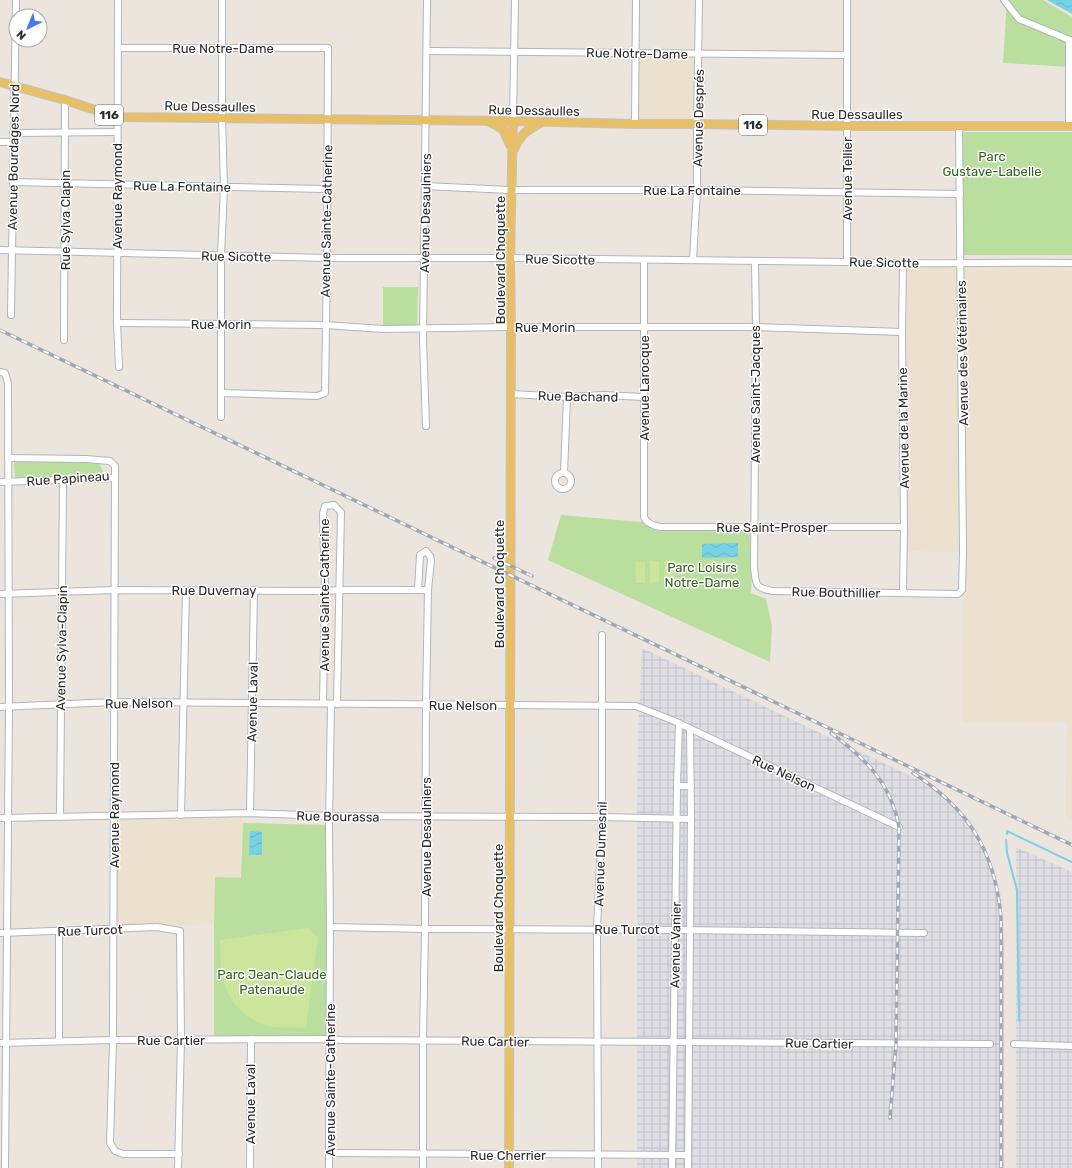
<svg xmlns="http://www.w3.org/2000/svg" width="1072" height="1168" viewBox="0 0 1072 1168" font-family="Rubik,sans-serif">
	<defs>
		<pattern id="industrial-grid" width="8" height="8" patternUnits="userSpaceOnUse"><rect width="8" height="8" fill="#dfdee5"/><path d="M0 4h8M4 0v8" fill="none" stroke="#c0bfc5"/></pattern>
		<pattern id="water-waves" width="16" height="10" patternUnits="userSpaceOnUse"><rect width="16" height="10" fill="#78d2e6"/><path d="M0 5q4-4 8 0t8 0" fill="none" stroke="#68b4c5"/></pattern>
	</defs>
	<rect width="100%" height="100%" fill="#ece5de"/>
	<g fill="url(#industrial-grid)">
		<path d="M642 648 936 788 952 802 973 829 986 852 994 870 1001 895 1004 944V1168H637V808L638 735Z"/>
		<path d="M1016 847 1072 872V1168H1016Z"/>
	</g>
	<g fill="#ece0ce">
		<path d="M636 53 698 54 697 124H635Z"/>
		<path d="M1072 263V821L1065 818 1067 723 962 722 963 552 903 551V264Z"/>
		<path d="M242 814 241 878H215L214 924 114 929V816Z"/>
	</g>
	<g fill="#b9de9e">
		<path d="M1007 0H1043L1072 17V67L1003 63Z"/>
		<path d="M962 132H1072V255H963Z"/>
		<path d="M383 287H418L417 330 383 329Z"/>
		<path d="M14 461 99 463 105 476 15 480Z"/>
		<path d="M561 515 640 522 749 527 752 567 751 593 766 599 772 626 770 662 548 560Z"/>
		<path d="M243 823 329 825 330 1039H214V924L215 877 241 878Z"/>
	</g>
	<g fill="#cbe59b">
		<path d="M650 561H659V582L650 583Z"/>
		<path d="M664 561H674V582H665Z"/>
		<path d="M635 562H645V583H636Z"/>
		<path d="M308 928 318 938 306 1028C294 1027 281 1029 269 1026 242 1019 223 995 221 968 220 958 220 949 220 940Z"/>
	</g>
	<g fill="url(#water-waves)">
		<path d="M1047 0H1072V14Z"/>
		<path d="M738 543V557L702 558V544Z"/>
		<path d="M250 831 262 832V855H249Z"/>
	</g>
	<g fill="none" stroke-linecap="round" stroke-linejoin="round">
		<g stroke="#78d2e6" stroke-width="2">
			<path d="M1007 834V831L1072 862"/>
			<path d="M1006 840 1007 853 1017 890 1019 1021"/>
		</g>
		<g stroke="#b1b5bd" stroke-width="8">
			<g id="minor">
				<path d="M118 0 117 323 119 367"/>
				<path d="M847 0V262"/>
				<path d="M1004 0 1019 19 1072 41"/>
				<path d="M1069 40V126"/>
				<path d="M118 48H328L327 258 325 393 317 396 222 393"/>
				<path d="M427 51 847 55"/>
				<path d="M513 121 515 0"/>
				<path d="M635 124 636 0"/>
				<path d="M13 133 117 132"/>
				<path d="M0 142H13"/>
				<path d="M13 182 326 189"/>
				<path d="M425 186 512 190H697L960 194"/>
				<path d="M0 250 327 258H510L847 262C922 265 997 262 1072 263"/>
				<path d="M644 260V517C647 524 653 526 661 527H904"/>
				<path d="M693 260 697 190V124L699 0"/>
				<path d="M755 261 756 327 754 567C756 584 754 588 773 591L958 594 962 590 963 551 959 126"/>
				<path d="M11 315 16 0"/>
				<path d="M117 323 325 325 383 329 511 327H756L902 332"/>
				<path d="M64 340 65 100"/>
				<path d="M0 372 5 373 8 383 9 707 5 1168"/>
				<path d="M511 394 567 397 603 395 644 397"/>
				<path d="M221 417V256L224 187 222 118V0"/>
				<path d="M426 426 423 340 427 0"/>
				<path d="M8 458 86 459 110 461 115 466 113 1040 110 1143 115 1151 123 1154H179"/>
				<path d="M564 473 567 397"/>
				<circle cx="563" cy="481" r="8"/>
				<path d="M0 482 115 478"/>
				<path d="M418 590 420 555 426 551 430 556 431 560 428 590 426 704 425 929 423 1040V1168"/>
				<path d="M903 593 904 527 902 332 903 264"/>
				<path d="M0 594 115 590 325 591 340 590H428"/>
				<path d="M323 703 325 591 323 514 325 506 334 505 341 512 337 704"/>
				<path d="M0 707 114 702 636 706 672 720 899 827"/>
				<path d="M677 786H691"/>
				<path d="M250 813 254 590"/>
				<path d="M181 815 186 590"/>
				<path d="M60 817 63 480"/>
				<path d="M0 818 250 813 330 816 602 817 691 819"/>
				<path d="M330 927 425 929 675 930 924 933"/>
				<path d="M59 931V1041"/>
				<path d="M0 933 157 927 180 931 181 1039 178 1168"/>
				<path d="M0 1043 113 1040 330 1039 342 1040 990 1044"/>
				<path d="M1014 1044 1072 1046"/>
				<path d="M329 1153 688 1155"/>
				<path d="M250 1168 251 1039"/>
				<path d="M329 1168 330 927 329 825 331 704"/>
				<path d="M598 1168 597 929 602 817V635"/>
				<path d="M672 1168 677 786 679 723"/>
				<path d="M688 1168 691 819 690 729"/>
			</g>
		</g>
		<g stroke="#c4c4c4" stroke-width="10">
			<g id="major">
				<path d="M0 82 65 100 117 117 513 121 635 124H697L847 126H1072"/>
				<path d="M490 122 503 129 510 145"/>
				<path d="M514 149C521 134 527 130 542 122"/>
				<path d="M509 1168 511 327 510 258 513 121"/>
			</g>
		</g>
		<use href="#minor" stroke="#fff" stroke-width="6"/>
		<use href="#major" stroke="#e7bf67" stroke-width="8"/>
		<g stroke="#a1a5b4" stroke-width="3.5">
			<g id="rail">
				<path d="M0 330 1072 845"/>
				<path d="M494 558 532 576"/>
				<path d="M831 733C865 758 891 783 899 827L896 1044 890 1118"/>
				<path d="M913 773C969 809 995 851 1001 918V1168"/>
			</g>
		</g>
		<use href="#rail" stroke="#fff" stroke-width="2" stroke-dasharray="6" stroke-linecap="butt"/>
	</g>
	<g text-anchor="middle" stroke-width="3" stroke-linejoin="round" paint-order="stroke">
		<g fill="#fff" stroke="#6b6b6b" stroke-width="1">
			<rect x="95" y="105" width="28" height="20" rx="3"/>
			<rect x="739" y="115" width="28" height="20" rx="3"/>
		</g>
		<g font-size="12" font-weight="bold" fill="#2b2b2b">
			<text x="109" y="119">116</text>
			<text x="753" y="129">116</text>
		</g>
		<g font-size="13" fill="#2b2b2b" stroke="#fff">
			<text x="223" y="53">Rue Notre-Dame</text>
			<text transform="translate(637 53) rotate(1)" y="5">Rue Notre-Dame</text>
			<text transform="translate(210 106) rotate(1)" y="5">Rue Dessaulles</text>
			<text transform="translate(534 110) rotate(1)" y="5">Rue Dessaulles</text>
			<text x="857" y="119">Rue Dessaulles</text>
			<text transform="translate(698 118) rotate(-89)" y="5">Avenue Després</text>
			<text transform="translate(13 157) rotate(-89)" y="5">Avenue Bourdages Nord</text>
			<text transform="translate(847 179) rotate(-90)" y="5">Avenue Tellier</text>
			<text transform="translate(182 186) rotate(1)" y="5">Rue La Fontaine</text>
			<text x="692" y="195">Rue La Fontaine</text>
			<text transform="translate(117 196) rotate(-90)" y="5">Avenue Raymond</text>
			<text transform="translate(425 213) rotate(-89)" y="5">Avenue Desaulniers</text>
			<text transform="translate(65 220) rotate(-90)" y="5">Rue Sylva Clapin</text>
			<text transform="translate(326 221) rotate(-89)" y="5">Avenue Sainte-Catherine</text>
			<text transform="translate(236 256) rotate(1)" y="5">Rue Sicotte</text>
			<text transform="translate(560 259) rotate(1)" y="5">Rue Sicotte</text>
			<text transform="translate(500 260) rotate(-90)" y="5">Boulevard Choquette</text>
			<text transform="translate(884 262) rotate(1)" y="5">Rue Sicotte</text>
			<text x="221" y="329">Rue Morin</text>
			<text x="545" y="332">Rue Morin</text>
			<text transform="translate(962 353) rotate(-91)" y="5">Avenue des Vétérinaires</text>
			<text transform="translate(644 388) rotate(-90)" y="5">Avenue Larocque</text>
			<text transform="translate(755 394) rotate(-90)" y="5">Avenue Saint-Jacques</text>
			<text transform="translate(578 396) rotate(1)" y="5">Rue Bachand</text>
			<text transform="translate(903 428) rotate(-91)" y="5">Avenue de la Marine</text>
			<text transform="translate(68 478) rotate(-4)" y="5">Rue Papineau</text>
			<text x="772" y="532">Rue Saint-Prosper</text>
			<text transform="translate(499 584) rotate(-90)" y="5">Boulevard Choquette</text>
			<text x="214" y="595">Rue Duvernay</text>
			<text transform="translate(836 592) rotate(1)" y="5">Rue Bouthillier</text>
			<text transform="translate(324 595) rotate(-90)" y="5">Avenue Sainte-Catherine</text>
			<text transform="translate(61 648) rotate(-89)" y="5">Avenue Sylva-Clapin</text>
			<text transform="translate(252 702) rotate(-89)" y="5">Avenue Laval</text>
			<text transform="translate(139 703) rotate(-1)" y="5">Rue Nelson</text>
			<text x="463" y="710">Rue Nelson</text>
			<text transform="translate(784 773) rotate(25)" y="5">Rue Nelson</text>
			<text transform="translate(114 815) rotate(-90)" y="5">Avenue Raymond</text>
			<text transform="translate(338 816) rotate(1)" y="5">Rue Bourassa</text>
			<text transform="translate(426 837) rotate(-90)" y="5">Avenue Desaulniers</text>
			<text transform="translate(600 854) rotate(-88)" y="5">Avenue Dumesnil</text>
			<text transform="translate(498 908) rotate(-90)" y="5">Boulevard Choquette</text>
			<text x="627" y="934">Rue Turcot</text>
			<text transform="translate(90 930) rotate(-2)" y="5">Rue Turcot</text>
			<text transform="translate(675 945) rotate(-89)" y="5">Avenue Vanier</text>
			<text x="171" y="1045">Rue Cartier</text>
			<text transform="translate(495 1041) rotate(1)" y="5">Rue Cartier</text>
			<text transform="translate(819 1043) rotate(1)" y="5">Rue Cartier</text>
			<text transform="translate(330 1080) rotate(-90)" y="5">Avenue Sainte-Catherine</text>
			<text transform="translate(250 1104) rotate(-90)" y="5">Avenue Laval</text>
			<text x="508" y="1160">Rue Cherrier</text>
		</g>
		<g font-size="13" fill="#33631f" stroke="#fff">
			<text x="992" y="161">Parc<tspan x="992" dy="15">Gustave-Labelle</tspan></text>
			<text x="702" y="572">Parc Loisirs<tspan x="702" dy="15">Notre-Dame</tspan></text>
			<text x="272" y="979">Parc Jean-Claude<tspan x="272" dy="15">Patenaude</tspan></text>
		</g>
	</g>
	<g transform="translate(28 28) rotate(223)"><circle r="19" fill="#ffffff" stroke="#aaaaaa"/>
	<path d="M0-3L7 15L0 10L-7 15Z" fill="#4975ed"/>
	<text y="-6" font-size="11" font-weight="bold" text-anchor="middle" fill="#2b2b2b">N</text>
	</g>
</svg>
